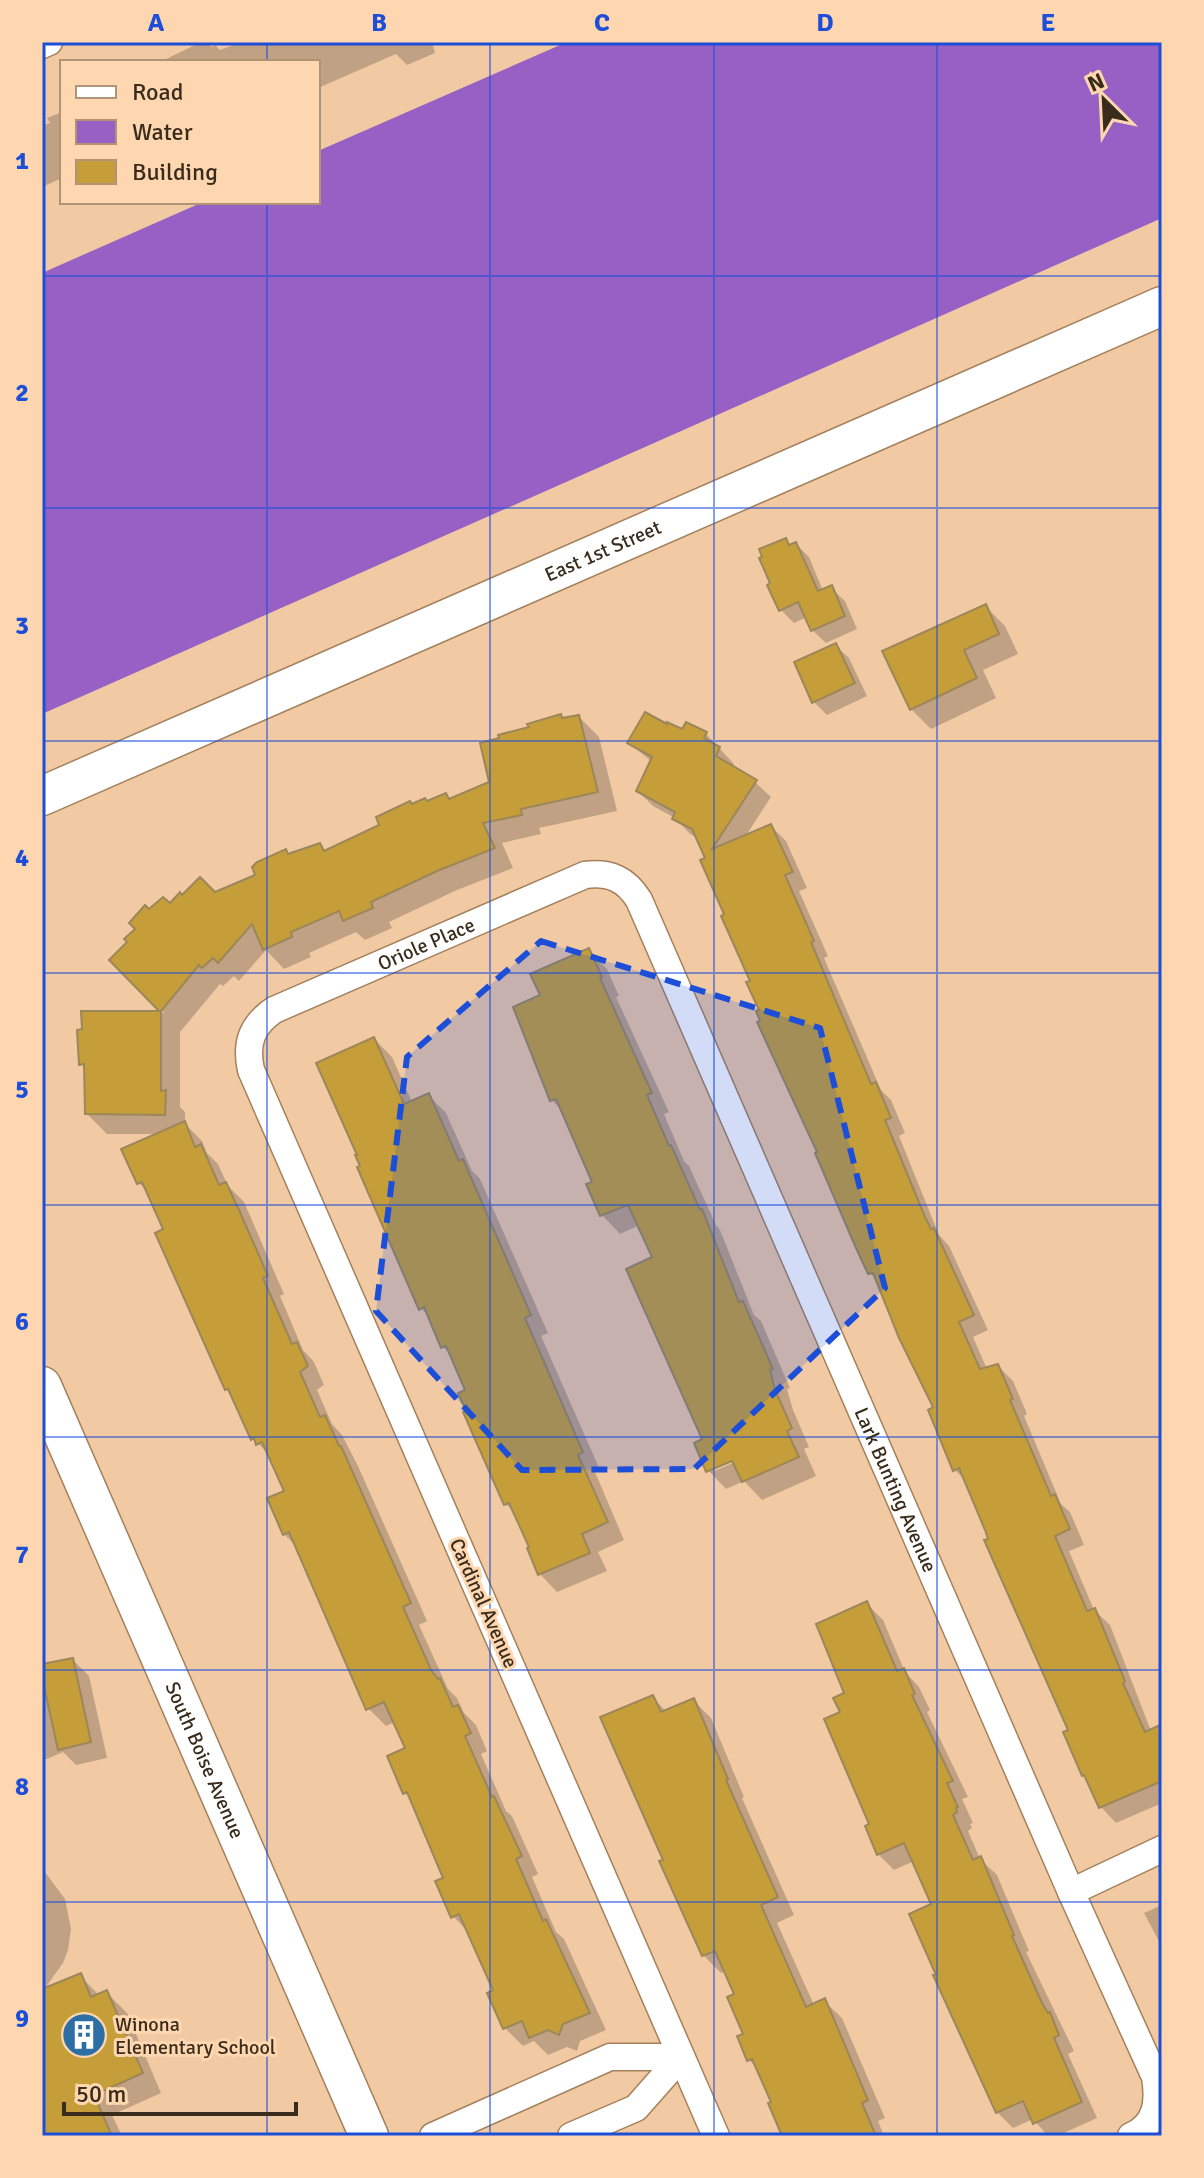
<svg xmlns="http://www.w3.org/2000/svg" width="1204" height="2178" viewBox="0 0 1204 2178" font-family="Signika,sans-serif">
	<rect width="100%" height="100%" fill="#f1caa4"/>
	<path fill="#9660c5" d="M567 42H1162V218L42 714V273L203 202H318V151Z"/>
	<g fill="#0003" fill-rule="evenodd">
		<path d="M201 42H207L212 47 215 45 220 50 241 42H432L435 53 407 65 396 54 318 88V62H160Z"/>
		<path d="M62 112V178L42 187V126L50 123 47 118Z"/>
		<path d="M786 540 791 546 796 544 809 557 823 591 831 588 845 601 857 629 826 643 812 630 807 617 794 623 781 610Z"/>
		<path d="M985 606 1005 626 1018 654 983 670 996 698 931 729 911 709Z"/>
		<path d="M835 645 849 658 867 696 827 715 814 702Z"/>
		<path d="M579 717 599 737 617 811 539 828 541 834 502 843 513 868 457 890 389 922 392 928 365 940 356 932 309 953 311 957 284 969 266 950 239 981 234 976 223 986 220 984 180 1032V1107L185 1112V1124L202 1141 207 1153 218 1164 228 1186 244 1202 284 1294 280 1296 303 1350 314 1362 324 1385 317 1390 332 1424 342 1435 358 1466 395 1549 427 1621 419 1625 448 1689 457 1698 464 1713 476 1725 487 1751 481 1754 506 1811 512 1816 538 1874 532 1877 556 1932 564 1939 606 2030 580 2041 577 2051 567 2047 548 2055 534 2041 523 2046 505 2028 490 1994 496 1991 470 1934 453 1916 446 1879 413 1802 405 1793 408 1749 395 1722 386 1726 368 1708 299 1549 284 1534 286 1492 270 1456 253 1438 233 1396 227 1389 166 1230 150 1194 139 1183 159 1134H107L87 1114 86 1068 81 1064 83 1013H164L112 960 129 942 149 912 215 895 258 876 286 851 290 856 320 846 326 852 382 826 413 806 445 795 451 801 492 784 563 720Z"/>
		<path d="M683 731 706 734 734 764 732 768 755 782 771 797 745 837 771 826 786 841 807 888 799 891 828 956 824 958 881 1090 891 1100 905 1133 899 1136 939 1235 949 1246 988 1330 973 1337 987 1369 998 1366 1013 1381 1027 1414 1024 1416 1061 1504 1070 1512 1084 1545 1069 1551 1094 1610 1110 1625 1151 1731 1162 1727V1803L1116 1823 1101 1807 1084 1775 1070 1731 966 1481 955 1470 936 1408 879 1282 870 1273 761 1011 698 838 690 834 675 818 653 806 638 791 652 762 629 743Z"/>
		<path d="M588 950 607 969 619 996 616 997 669 1112 664 1114 684 1161 689 1166 716 1225 720 1230 754 1315 761 1321 790 1388 787 1389 793 1410 809 1447 804 1449 816 1476 762 1500 744 1481 726 1489 708 1470 705 1440 654 1258 640 1225 620 1234 602 1215 595 1183 565 1113 552 1100 543 996ZM741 1455 742 1459 714 1471V1466Z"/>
		<path d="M374 1039 392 1057 412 1102 428 1095 446 1113 472 1171 480 1179 548 1333 541 1336 600 1470 595 1472 624 1540 598 1552 607 1571 557 1592 540 1574 517 1515 506 1504 468 1391 453 1357 443 1347 430 1318 421 1308 362 1167Z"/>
		<path d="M867 1604 883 1620 905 1672 919 1687 930 1710 927 1712 968 1797 962 1799 973 1823 970 1824 972 1828 968 1831 980 1859 997 1875 1029 1951 1026 1952 1074 2051 1068 2054 1097 2118 1057 2136H1048L1033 2119 1013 2128 997 2112 938 1976 934 1905 914 1861 894 1870 878 1854 842 1714Z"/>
		<path d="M73 1660 89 1676 107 1758 76 1765 63 1752 42 1761V1667Z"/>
		<path d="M652 1697 667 1712 694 1701 711 1718 744 1797 742 1798 794 1915 777 1923 814 2005 824 2001 842 2018 885 2118 878 2121 884 2136H784L759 2070 749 2060 746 2035 737 1995 726 1971 721 1973 703 1955 666 1861Z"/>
		<path d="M42 1868 65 1899 71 1929 68 1950 63 1963 43 1991 80 1976 100 1996 107 1993 127 2013 161 2093 112 2115 122 2136H42Z"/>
		<path d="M1162 1905V1947L1144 1913Z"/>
	</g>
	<g fill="#c59e39" stroke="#9b875a" stroke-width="2">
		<path d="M786 538 789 545 796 542 818 591 832 585 845 616 811 631 798 602 779 611 767 585 770 583 759 558 762 557 759 549Z"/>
		<path d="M986 604 999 634 964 650 977 678 910 710 882 651Z"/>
		<path d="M836 643 855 683 812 703 794 662Z"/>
		<path d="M645 712 667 724V722L682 729 686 722 707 732 704 738 720 747 716 756 757 780 712 849 771 824 793 872 785 875 814 941 811 942 871 1084 876 1082 891 1118 885 1120 925 1217 931 1229 934 1228 974 1315 959 1322 980 1369 998 1364 1013 1399 1010 1400 1051 1496 1055 1494 1070 1529 1055 1536 1087 1611 1095 1608 1125 1681 1123 1683 1145 1732 1162 1724V1781L1099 1808 1084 1775 1082 1776 1063 1732 1068 1730 984 1540 988 1539 985 1530 959 1468 953 1471 928 1410 933 1407 899 1338 873 1273 868 1274 856 1248 815 1153 817 1152 757 1022 760 1021 756 1011 759 1010 746 982 750 981 721 916 724 914 700 860 705 858 692 829 672 819 675 812 636 791 652 757 627 743Z"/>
		<path d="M561 714 562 718 579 715 598 792 521 809 522 815 483 823 495 848 437 871 371 902 373 908 343 921 339 911 291 932 292 937 263 950 252 924 218 963 213 958 202 968 199 965 161 1011V1091L166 1090 165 1115 85 1114 84 1064 79 1065 77 1030 82 1029 81 1011H159L109 960 127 942 124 939 135 929 129 923 145 905 149 909 163 897 170 903 180 892 182 895 200 877 215 892 255 875 252 867 257 862 286 849 288 854 320 843 324 851 379 825 376 817 410 801 412 804 425 798 427 801 446 793 449 799 489 782 480 743 499 738 498 735 529 727 527 724Z"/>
		<path d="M589 948 602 977 600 978 652 1093 647 1095 669 1146 671 1145 700 1210 702 1209 739 1302 743 1301 773 1369 770 1370 775 1390 792 1428 787 1431 799 1457 742 1482 732 1461 706 1472 694 1443 702 1439 626 1269 652 1257 628 1205 600 1216 586 1184 592 1182 556 1099 550 1101 513 1007 540 995 530 974Z"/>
		<path d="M374 1037 404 1104 429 1093 459 1161 463 1159 531 1315 525 1318 583 1452 578 1455 608 1522 582 1534 590 1553 538 1575 527 1548 529 1547 509 1503 504 1505 463 1412 466 1411 458 1393 465 1390 446 1346 441 1348 424 1307 419 1310 357 1167 360 1166 355 1155H357L316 1063Z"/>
		<path d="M185 1121 195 1147 201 1144 219 1185 226 1182 239 1210 268 1276 263 1278 292 1344 297 1342 308 1366 300 1372 320 1417 325 1415 339 1446H341L378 1529 411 1603 403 1607 431 1670 438 1679 440 1678 453 1707 458 1705 471 1733 465 1736 492 1797 494 1796 522 1856 516 1859 543 1921 546 1919 590 2013 563 2024 559 2035 548 2030 529 2038 522 2021 503 2029 487 1993 493 1990 459 1914 451 1918 435 1881 443 1878 407 1792 403 1794 387 1756 405 1748 384 1702 366 1710 289 1532 283 1535 267 1498 284 1491 262 1442 256 1445 254 1438 251 1440 228 1389 225 1390 155 1233 163 1229 142 1182 137 1184 121 1149Z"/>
		<path d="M867 1601 897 1671 904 1668 915 1694 912 1695 953 1781 947 1783 958 1807 956 1808 957 1812 953 1815 973 1860 981 1856 1014 1935 1012 1936 1042 2003 1048 2013 1050 2012 1059 2035 1054 2038 1082 2102 1033 2124 1023 2101 996 2113 933 1975H936L909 1914 931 1904 904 1843 877 1855 865 1826 869 1824 824 1719 840 1712 833 1698 844 1693 816 1624Z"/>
		<path d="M73 1658 91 1742 58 1750 42 1677V1664Z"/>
		<path d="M653 1695 661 1712 694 1698 728 1779 726 1780 778 1897 761 1905 806 2007 825 1998 868 2100 862 2103 876 2136H782L768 2103 771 2102 752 2059 747 2061 737 2036 743 2034 727 1997 734 1994 715 1951 702 1956 659 1861 663 1860 600 1717Z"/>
		<path d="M81 1973 91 1997 107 1990 143 2073 94 2095 112 2136H42V1989Z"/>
	</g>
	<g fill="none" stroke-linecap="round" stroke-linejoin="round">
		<g stroke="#a4815c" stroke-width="29">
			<g id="street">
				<path d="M42 45 49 42"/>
				<path d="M1071 1892 1162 1849"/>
				<path d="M433 2136 610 2057H681"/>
				<path d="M571 2136 636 2108 681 2057"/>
				<path id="s1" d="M716 2136 251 1070C245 1043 252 1025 274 1010L585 875C610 872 626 879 639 900L1071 1892 1155 2077C1159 2101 1157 2125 1131 2136"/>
			</g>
		</g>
		<g stroke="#a4815c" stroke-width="41">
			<g id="secondary">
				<path id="s2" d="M42 796 1162 306"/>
				<path id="s3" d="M42 1386 369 2136"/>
			</g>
		</g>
		<use href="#street" stroke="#fff" stroke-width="26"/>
		<use href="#secondary" stroke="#fff" stroke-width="38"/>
	</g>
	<path fill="#1d4ed8" fill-opacity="0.2" stroke="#1d4ed8" stroke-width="6" stroke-dasharray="16 10" stroke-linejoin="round" d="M541 941 820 1028 885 1288 694 1469 522 1470 376 1311 407 1057Z"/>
	<path fill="none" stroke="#1d4ed8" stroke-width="2" stroke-opacity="0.55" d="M267 42V62M490 42V2136M714 42V2136M937 42V2136M267 202V2136M42 276H1162M42 508H1162M42 741H1162M42 973H1162M42 1205H1162M42 1437H1162M42 1670H1162M42 1902H1162"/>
	<defs>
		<g id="building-disc" transform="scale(2.3)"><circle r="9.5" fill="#2d6fa5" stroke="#fed7b0"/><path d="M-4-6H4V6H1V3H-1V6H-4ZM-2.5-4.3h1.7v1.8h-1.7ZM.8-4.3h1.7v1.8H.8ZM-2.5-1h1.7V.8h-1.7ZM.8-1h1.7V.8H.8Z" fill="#fff"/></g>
	</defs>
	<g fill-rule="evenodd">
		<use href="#building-disc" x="84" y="2035"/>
	</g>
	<g text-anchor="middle" stroke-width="6" stroke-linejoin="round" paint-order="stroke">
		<g font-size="20" fill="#3a2c1c" stroke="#fed7b0">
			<text dy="7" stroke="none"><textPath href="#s2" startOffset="612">East 1st Street</textPath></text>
			<text dy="7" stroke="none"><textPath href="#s1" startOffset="1398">Oriole Place</textPath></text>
			<text dy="7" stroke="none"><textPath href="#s1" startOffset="2278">Lark Bunting Avenue</textPath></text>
			<text transform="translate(484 1603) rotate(66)" y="7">Cardinal Avenue</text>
			<text dy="7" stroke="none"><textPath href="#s3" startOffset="408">South Boise Avenue</textPath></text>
		</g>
		<g font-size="20" fill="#3a2c1c" stroke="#fed7b0" text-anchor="start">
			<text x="115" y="2031">Winona<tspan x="115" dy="23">Elementary School</tspan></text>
		</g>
	</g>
	<rect width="1204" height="2178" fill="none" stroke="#fed7b0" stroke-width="88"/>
	<rect x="60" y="60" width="260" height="144" fill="#fed7b0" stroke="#b09375" stroke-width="2"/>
	<rect x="76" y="86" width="40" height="12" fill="#ffffff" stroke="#b09375" stroke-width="2"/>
	<text x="132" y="100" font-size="24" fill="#3a2c1c">Road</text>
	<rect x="76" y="120" width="40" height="24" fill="#9660c5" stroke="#b09375" stroke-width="2"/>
	<text x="132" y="140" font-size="24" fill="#3a2c1c">Water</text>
	<rect x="76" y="160" width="40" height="24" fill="#c59e39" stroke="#b09375" stroke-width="2"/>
	<text x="132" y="180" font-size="24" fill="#3a2c1c">Building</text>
	<g transform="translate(1104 100) rotate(336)" stroke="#fed7b0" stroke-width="6" paint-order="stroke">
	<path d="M0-6L14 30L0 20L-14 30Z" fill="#3a2c1c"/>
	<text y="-12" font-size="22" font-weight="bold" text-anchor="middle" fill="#3a2c1c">N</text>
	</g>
	<path d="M64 2102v12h232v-12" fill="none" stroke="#3a2c1c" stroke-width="4"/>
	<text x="76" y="2102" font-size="24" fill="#3a2c1c" stroke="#fed7b0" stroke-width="6" paint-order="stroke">50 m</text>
	<rect x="44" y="44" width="1116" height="2090" fill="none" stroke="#1d4ed8" stroke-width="3"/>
	<g font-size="26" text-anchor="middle" font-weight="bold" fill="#1d4ed8">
		<text x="156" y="31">A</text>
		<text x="379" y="31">B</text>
		<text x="602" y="31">C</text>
		<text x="825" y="31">D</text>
		<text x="1048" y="31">E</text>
		<text x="22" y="169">1</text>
		<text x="22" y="401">2</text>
		<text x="22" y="634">3</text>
		<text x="22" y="866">4</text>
		<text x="22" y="1098">5</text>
		<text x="22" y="1330">6</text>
		<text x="22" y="1563">7</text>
		<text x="22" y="1795">8</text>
		<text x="22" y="2027">9</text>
	</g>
</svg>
